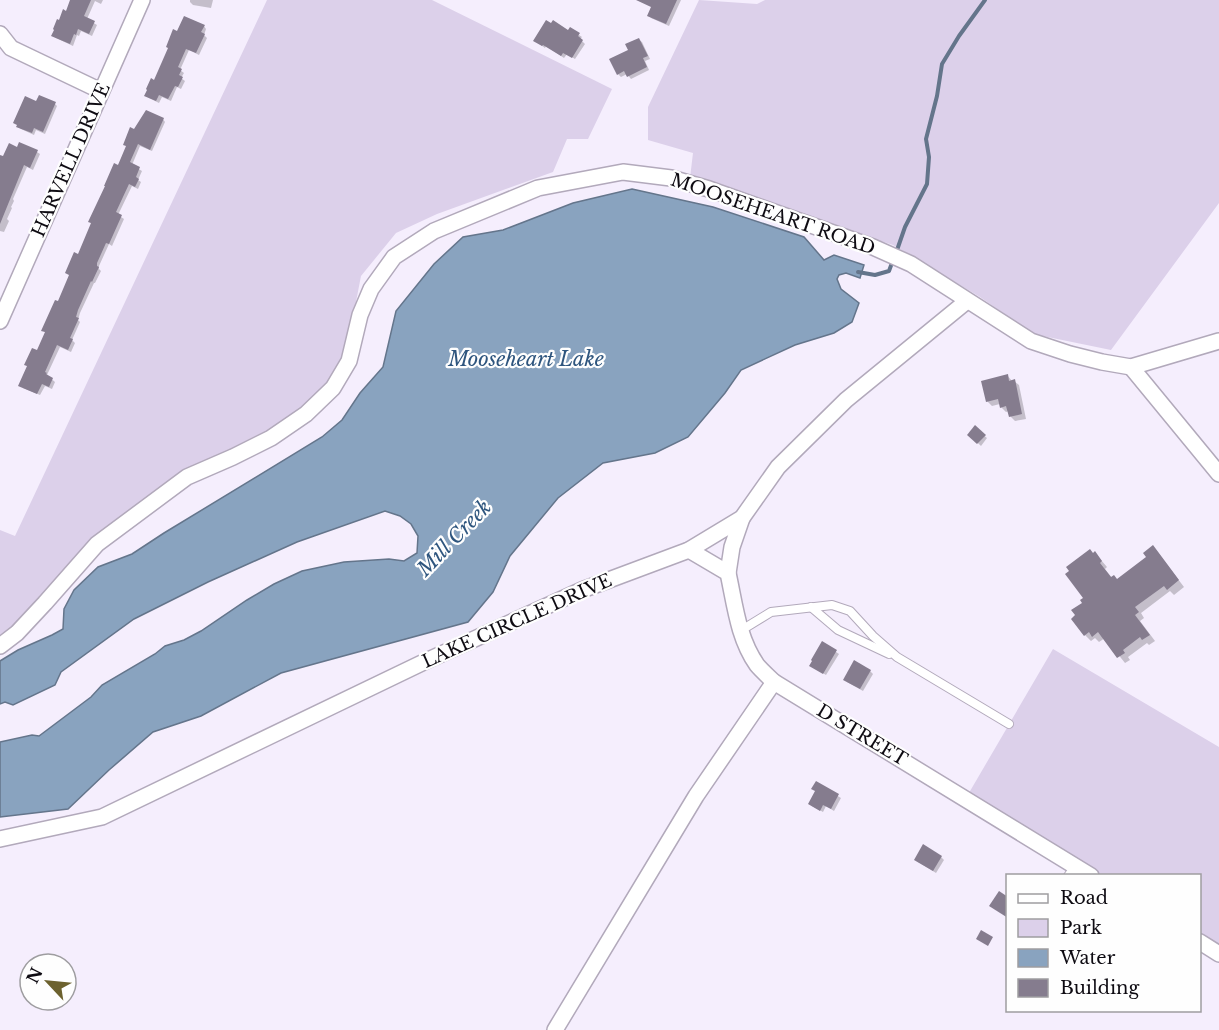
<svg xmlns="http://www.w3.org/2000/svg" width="1219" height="1030" viewBox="0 0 1219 1030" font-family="'Libre Baskerville',serif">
	<rect width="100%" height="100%" fill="#f5eefd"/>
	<g fill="#dcd0ea">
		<path d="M267 0H432L612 89 588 139H567L553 172 437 214 396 233 361 276 348 343 334 376 299 411 257 440 179 478 101 531 47 594 0 638V530L15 536Z"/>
		<path d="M699 0 757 4 765 0H1219V203L1111 350 1033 334 980 297 893 245 690 178 693 153 648 140V107Z"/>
		<path d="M1053 649 1219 747V954L1200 942V876L1091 875 966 798Z"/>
	</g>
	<path fill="#89a3bf" stroke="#64758b" stroke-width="1.5" d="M632 189 713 207 804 237 824 260 834 255 864 265 860 278 846 273 839 275 837 279 841 289 859 303 852 322 834 333 795 345 741 370 725 393 688 437 655 453 603 463 558 498 510 556 493 592 468 622 281 673 201 716 153 732 109 770 68 809 0 817V742L32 735 39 736 91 697 102 685 155 654 165 646 184 640 201 631 247 600 274 584 302 571 344 562 389 559 404 561 417 553 418 536 411 524 400 516 385 511 297 542 208 582 134 619 61 672 55 685 13 705 5 702 0 704V661L18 650 52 635 63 629 64 609 74 590 98 567 132 554 164 533 322 437 342 420 360 393 383 367 396 311 434 264 463 237 503 230 573 203Z"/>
	<g fill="#0003">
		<path d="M73 0H103L101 4 95 1 87 19 97 25 92 36 81 31 79 36 77 35 73 46 56 38 53 36 59 22 66 12Z"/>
		<path d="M190 0H213L211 8 193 5 190 2Z"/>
		<path d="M653 0H681L669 26 651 18 649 15Z"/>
		<path d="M551 25 568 32 570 29 582 37 580 39 585 44 575 59 567 54 564 58 546 46 545 48 538 43Z"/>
		<path d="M204 26 206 29 204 35 207 38 199 55 189 50 180 70 184 73 181 78 185 81 181 89 177 87 171 101 162 97 159 103 149 98 146 96 155 82 178 33Z"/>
		<path d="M639 40 642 42 650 59 645 61 649 70 631 79 627 74 621 77 618 74 630 50Z"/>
		<path d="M37 103 55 104 57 106 45 134 36 130 34 135 21 129 18 127Z"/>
		<path d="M163 119 165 122 152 151 140 146 132 165 142 171 138 180 141 182 138 189 132 186 118 215 124 219 112 246 109 244 99 266V269L101 271 95 283H94L80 313 78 320 80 322 72 340 75 343 71 352 60 347 47 375 55 382 52 389 45 386 40 395 23 388 28 367 26 365 38 352 46 333 43 330 58 303 79 256 92 224 90 222 135 131Z"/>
		<path d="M17 149 37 152 40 154 33 170 27 167 13 199 14 201 11 207 12 208 7 219 9 221 4 232 0 231V158H3Z"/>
		<path d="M1007 375 1012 381H1014L1019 385 1026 419 1015 421 1011 417 1009 411 1006 412 1001 407 1000 404 992 406 987 401Z"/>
		<path d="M975 428 987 438 981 446 969 435Z"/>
		<path d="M1153 547 1159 554 1184 587 1174 595 1170 591 1141 613 1144 618 1140 621 1155 641 1149 645 1147 643 1128 657 1130 660 1125 663 1105 638 1099 642 1095 638 1091 641 1085 635 1084 603 1094 555 1095 553 1107 567 1105 569 1112 578 1117 580 1148 558Z"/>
		<path d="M823 643 839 654 826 675 814 668Z"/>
		<path d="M870 671 873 674 863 691 847 682Z"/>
		<path d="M816 783 841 798 834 811 826 806 823 812 812 806 816 792Z"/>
		<path d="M941 857 944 860 936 873 918 862Z"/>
	</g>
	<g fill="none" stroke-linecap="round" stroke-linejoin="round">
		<g stroke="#64758b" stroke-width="4">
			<path d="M896 253 905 227 927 184 929 157 926 139 937 96 942 64 959 36 985 0"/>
			<path d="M858 272 875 275 889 271 893 260"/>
		</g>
	</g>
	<g fill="#857c8e">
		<path d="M70 0H91L84 16 95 21 89 34 78 29 76 35 74 34 70 44 51 36 54 30 53 29 57 19 59 20 63 9 66 11Z"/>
		<path d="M636 0H677L666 24 647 16 651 7Z"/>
		<path d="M184 16 205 25 201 32 205 34 196 53 186 49 178 67 182 69 179 75 183 77 178 87 175 86 168 99 159 95 156 101 144 96 147 90 146 89 151 78 154 80 168 48 166 47 173 29 177 31Z"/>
		<path d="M546 20 551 23 553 20 568 30 570 27 580 33 578 36 583 40 572 58 563 53 561 56 543 45 542 46 533 41Z"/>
		<path d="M639 38 648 56 643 58 647 67 627 77 624 71 617 75 609 59 628 50 625 44Z"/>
		<path d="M39 95 56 102 43 132 34 128 32 133 16 127 17 125 13 123 25 96 36 101Z"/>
		<path d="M146 110 164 118 150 150 138 144 130 162 140 167 136 177 139 179 135 187 129 184 116 212 122 215 109 244 106 243 97 263V266L99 267 92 282 91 281 78 310 76 317 79 318 70 338 73 339 68 350 57 345 45 372 47 373 46 374 53 378 49 387 42 384 37 394 18 386 27 366 24 365 32 348 37 350 45 332 41 331 55 300 58 301 69 275 65 273 74 252 78 254 91 223 88 222 105 186H104L114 163 118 165 126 146 123 145 130 127 134 129Z"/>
		<path d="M19 142 38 150 30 168 24 165 0 224V155L3 156 9 143 17 147Z"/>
		<path d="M1008 374 1009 381 1015 379 1022 414 1009 417 1006 406 1000 408 998 399 986 402 981 381Z"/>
		<path d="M975 425 986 435 977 444 967 435Z"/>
		<path d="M1153 545 1179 580 1167 590 1164 586 1135 607 1139 612 1135 615 1150 635 1142 640 1140 637 1123 650 1125 653 1117 658 1098 632 1092 637 1089 632 1084 636 1071 619 1075 615 1071 610 1082 603 1080 600 1083 598 1065 574 1069 571 1066 567 1090 549 1093 553 1095 551 1102 561 1100 563 1111 577 1114 575 1117 579 1146 557 1143 553Z"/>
		<path d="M822 641 837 650 823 674 809 666 812 661 811 660Z"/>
		<path d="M854 660 871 670 860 689 843 680Z"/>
		<path d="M816 781 839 794 831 809 823 805 820 811 808 804 815 791 811 789Z"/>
		<path d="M923 844 942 856 933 871 914 860Z"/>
		<path d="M999 891 1008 897V918L989 906Z"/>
		<path d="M981 930 993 937 988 946 976 939Z"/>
	</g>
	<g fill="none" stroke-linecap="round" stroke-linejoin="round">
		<g stroke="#b2a9bb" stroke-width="10">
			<g id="lane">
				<path d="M811 607 838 630 889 654"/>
				<path d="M740 631 771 612 832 605 850 611 873 636 897 657 1009 724"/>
				<path d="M1068 876 1075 866"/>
			</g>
		</g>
		<g stroke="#b2a9bb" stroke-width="18">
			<g id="street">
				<path d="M0 34 11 48 101 91"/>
				<path d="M0 321 142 0"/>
				<path d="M1131 367 1219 474"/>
				<path d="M689 550 728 573C735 605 738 638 757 665 762 671 769 677 774 682L1091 876"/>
				<path d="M728 573 732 547 742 518"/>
				<path d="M0 646 17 633 45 603 97 544 187 477 233 457 271 438 306 414 333 388 349 361 360 315 371 289 394 257 434 231 538 188 623 172 671 178 709 189 873 247 911 264 1031 341 1070 354 1102 362 1131 367 1219 341"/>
				<path d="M0 839 102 817 426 661 582 590 689 550 742 518 778 467 846 400 967 301"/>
				<path d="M1200 942 1219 954"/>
				<path d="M555 1030 696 796 774 682"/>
			</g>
		</g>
		<use href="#lane" stroke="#fff" stroke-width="8"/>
		<use href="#street" stroke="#fff" stroke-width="15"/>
	</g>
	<g text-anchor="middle" stroke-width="4.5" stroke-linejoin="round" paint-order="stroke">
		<g font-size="18" fill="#0e0b12" stroke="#fefefe">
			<text transform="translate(71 160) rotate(-66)" y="6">HARVELL DRIVE</text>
			<text transform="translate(773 214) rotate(19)" y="6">MOOSEHEART ROAD</text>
			<text transform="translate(517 621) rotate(-24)" y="6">LAKE CIRCLE DRIVE</text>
			<text transform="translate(862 735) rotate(31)" y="6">D STREET</text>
		</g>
		<g font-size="20" font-style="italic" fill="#2e557e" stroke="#fefefe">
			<text x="526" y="366">Mooseheart Lake</text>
			<text transform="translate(454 538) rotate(-46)" y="7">Mill Creek</text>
		</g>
	</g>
	<rect x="1006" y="874" width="195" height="138" fill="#fefefe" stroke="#9e9da0" stroke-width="1.5"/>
	<rect x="1018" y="894" width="30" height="9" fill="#ffffff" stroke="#9e9da0" stroke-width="1.5"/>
	<text x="1060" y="904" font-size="18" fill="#0e0b12">Road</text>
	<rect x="1018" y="919" width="30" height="18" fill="#dcd0ea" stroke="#9e9da0" stroke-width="1.5"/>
	<text x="1060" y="934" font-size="18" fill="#0e0b12">Park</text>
	<rect x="1018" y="949" width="30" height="18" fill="#89a3bf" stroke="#9e9da0" stroke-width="1.5"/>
	<text x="1060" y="964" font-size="18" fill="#0e0b12">Water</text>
	<rect x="1018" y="979" width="30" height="18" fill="#857c8e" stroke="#9e9da0" stroke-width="1.5"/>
	<text x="1060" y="994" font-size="18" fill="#0e0b12">Building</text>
	<g transform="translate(48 982) rotate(296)"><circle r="28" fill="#fefefe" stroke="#9e9da0" stroke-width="1.5"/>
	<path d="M0-4.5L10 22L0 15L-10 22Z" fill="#6c612e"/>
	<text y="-9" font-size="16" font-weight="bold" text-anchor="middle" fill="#0e0b12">N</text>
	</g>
</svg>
